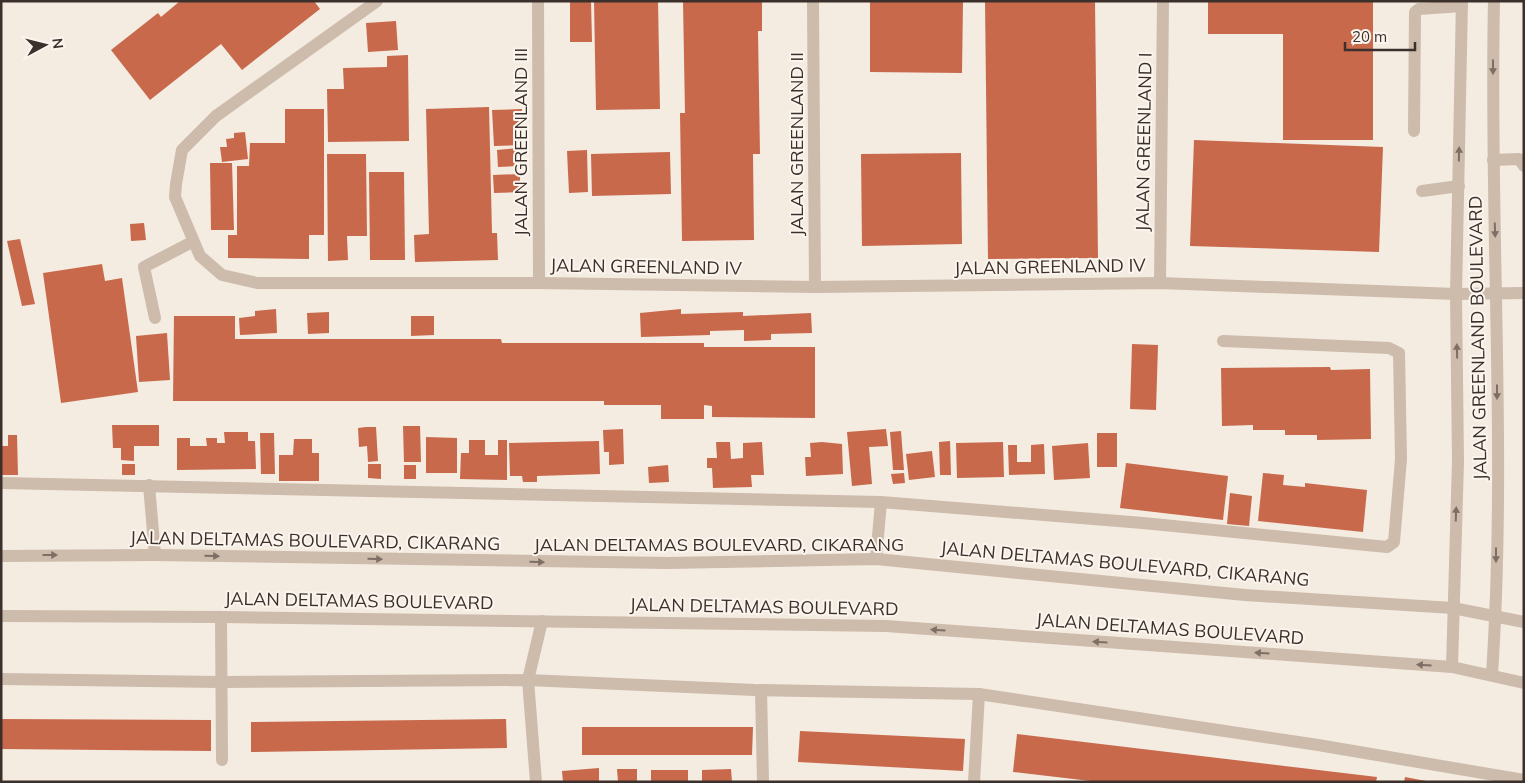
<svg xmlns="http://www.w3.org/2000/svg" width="1525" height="783" viewBox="0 0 1525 783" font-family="Mulish,sans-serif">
	<rect width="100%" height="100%" fill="#f4ebe1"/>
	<g fill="#c8694b">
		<path d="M180 1H314L320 9 242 70 221 44 150 100 111 50 158 13 161 17Z"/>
		<path d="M570 1H591L592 42H570Z"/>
		<path d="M594 1H658L660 109 596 110Z"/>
		<path d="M683 1H762V31H758L760 154H753L754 240 682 241 680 113H685Z"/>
		<path d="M870 1H963L962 73 870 72Z"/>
		<path d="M985 1H1095L1098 258 988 259Z"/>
		<path d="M1208 1H1373V140H1283V34H1208Z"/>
		<path d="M396 21 398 50 368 52 366 23Z"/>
		<path d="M408 55 409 141 328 142 327 89H344L343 68 387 67V56Z"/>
		<path d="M489 107 492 233H497L498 260 415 262 414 235 429 234 426 109Z"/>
		<path d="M285 109H324V235H309V259L228 258V235H237V166H249L250 143H285Z"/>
		<path d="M522 109 523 145 494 146 492 110Z"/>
		<path d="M245 132 248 159 222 162 220 147H227L226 139 234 138V133Z"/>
		<path d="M1194 140 1383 147 1379 252 1190 246Z"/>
		<path d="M517 148 518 166 498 167 497 150Z"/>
		<path d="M587 150 588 192 569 193 567 151Z"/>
		<path d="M670 152 671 194 592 196 591 154Z"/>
		<path d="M961 153 962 244 862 246 861 154Z"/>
		<path d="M327 154H366L367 236H347L348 260 328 261Z"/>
		<path d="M210 163H232L234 230H211Z"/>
		<path d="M369 172H404L405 260H370Z"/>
		<path d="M520 174V192L494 193 493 175Z"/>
		<path d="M144 223 146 240 131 241 130 224Z"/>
		<path d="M20 239 35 304 22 306 7 241Z"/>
		<path d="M102 264 105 281 122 278 138 392 61 403 43 273Z"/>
		<path d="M276 309 277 333 240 335 239 318 255 316V311Z"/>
		<path d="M681 309V314L743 312V316L811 313 812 333 771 334V340L744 341V330L710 331V335L641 337 640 313Z"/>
		<path d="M329 312V333L308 334 307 313Z"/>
		<path d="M174 316H235V339H501L502 343H704V347H815V418L712 417V406L704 405V419H661V405H604V401H173Z"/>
		<path d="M411 316H434V335L411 336Z"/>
		<path d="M167 333 170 380 139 382 136 336Z"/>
		<path d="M1132 344 1158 345 1156 410 1130 409Z"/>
		<path d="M1330 367 1331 370 1370 369 1371 439 1317 440V435H1285V430H1253V425L1222 426 1221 368Z"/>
		<path d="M112 425H159V446H134V461L121 460V448H113Z"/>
		<path d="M403 426H420L421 462H404Z"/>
		<path d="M366 427H376L378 461 368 462 367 446 359 447 358 428Z"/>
		<path d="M623 429 624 464 609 465V452H604L603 430Z"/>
		<path d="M886 429 888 446 869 447 872 484 852 486 847 432Z"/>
		<path d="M901 431 904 470H893L890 432Z"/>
		<path d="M224 432H248V441H255L256 469 177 470V438H190V446H207L206 438H217V443H225Z"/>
		<path d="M260 433H274L275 474H261Z"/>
		<rect x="1097" y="433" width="20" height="34"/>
		<path d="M8 435H17L18 475H1V446H8Z"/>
		<path d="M426 437 457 438V473H426Z"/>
		<path d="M294 439H312V453H319V481H279V455H293Z"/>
		<path d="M469 440H485V455H498V440H507V480L460 479 461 453H469Z"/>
		<path d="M599 441 600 474 537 476V482H523L522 476H510L509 443Z"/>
		<path d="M950 441 951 475H940L939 442Z"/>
		<path d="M716 442H730L731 459 743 458V443L762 442 764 475H751L752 487 713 488 712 468H707V458H717Z"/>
		<path d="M822 442 842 444 843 474 806 476 805 457H811L810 443Z"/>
		<path d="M1003 442 1004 477 957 478 956 443Z"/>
		<path d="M1088 443 1090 478 1054 480 1052 446Z"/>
		<path d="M1044 444 1045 474 1009 475 1008 445H1017V462H1031V445Z"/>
		<path d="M932 451 935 477 909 480 906 454Z"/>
		<path d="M1126 463 1228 476 1223 520 1120 508Z"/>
		<rect x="122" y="464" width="13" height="11"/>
		<path d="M368 464H381V479L368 478Z"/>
		<rect x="404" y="465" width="12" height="14"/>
		<path d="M668 465 669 482 649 483 648 467Z"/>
		<path d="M904 473 905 483 893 484 891 474Z"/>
		<path d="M1263 473 1284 475 1283 485 1305 487V483L1367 490 1363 532 1258 521Z"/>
		<path d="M1230 493 1252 496 1249 526 1227 524Z"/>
		<path d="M1 719 211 720V751L1 749Z"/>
		<path d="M506 719 507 748 251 752V722Z"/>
		<path d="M582 727H753L752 755H582Z"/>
		<path d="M800 731 965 739 963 771 798 762Z"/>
		<path d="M1017 734 1377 777 1376 782H1099L1013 772Z"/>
		<path d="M599 768V782H563L562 771Z"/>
		<path d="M617 769H637V782H618Z"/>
		<path d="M731 769 732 782H702V770Z"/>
		<rect x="651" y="770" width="37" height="12"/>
		<path d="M1405 777 1426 781V782H1404Z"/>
	</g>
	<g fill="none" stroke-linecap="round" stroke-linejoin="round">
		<g stroke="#cdbbac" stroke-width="12">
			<path d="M377 1 216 116 182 150 176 184 175 197 200 256 222 275 257 283H539L815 287 1160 283 1456 294 1524 293"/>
			<path d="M538 1 539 283"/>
			<path d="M813 1 815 287"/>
			<path d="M1414 131 1415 12 1419 9 1462 6"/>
			<path d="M1493 160 1519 159 1524 166"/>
			<path d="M1422 191 1459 186"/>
			<path d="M1160 283 1163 1"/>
			<path d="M155 318 144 267 192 242"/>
			<path d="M1 483 881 502 1143 523 1387 547 1394 542 1401 459 1399 353 1389 348 1223 341"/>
			<path d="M149 485 155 555"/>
			<path d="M1 556 155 555 668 563 876 559 1245 595 1453 608 1524 622"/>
			<path d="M876 559 881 502"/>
			<path d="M1 616 221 617 886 626 1452 667 1524 683"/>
			<path d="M221 617 222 760"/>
			<path d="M1452 667 1458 461 1456 294 1462 1"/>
			<path d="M1492 674C1507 450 1489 225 1494 1"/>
			<path d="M1 679 220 682 528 680 755 690 979 694 1318 745 1524 780"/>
			<path d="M761 690 763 782"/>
			<path d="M536 782 528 680 542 621"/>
			<path d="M974 782 979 694"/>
		</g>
	</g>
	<defs><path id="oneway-solid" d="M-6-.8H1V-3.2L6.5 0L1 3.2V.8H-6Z" transform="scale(1.25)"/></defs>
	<g fill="#7d6f65">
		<use href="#oneway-solid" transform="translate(1493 67) rotate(90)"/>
		<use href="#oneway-solid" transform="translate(1459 154) rotate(-89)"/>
		<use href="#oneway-solid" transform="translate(1495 230) rotate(88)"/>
		<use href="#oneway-solid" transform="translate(1457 351) rotate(-91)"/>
		<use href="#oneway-solid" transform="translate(1497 392) rotate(90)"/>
		<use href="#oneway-solid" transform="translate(1456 514) rotate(-88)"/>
		<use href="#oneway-solid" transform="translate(50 555)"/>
		<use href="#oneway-solid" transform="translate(1496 555) rotate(90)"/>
		<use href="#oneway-solid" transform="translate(212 556) rotate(1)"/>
		<use href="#oneway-solid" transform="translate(375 559) rotate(1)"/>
		<use href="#oneway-solid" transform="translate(537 562) rotate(1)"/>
		<use href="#oneway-solid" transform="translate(938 630) rotate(-176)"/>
		<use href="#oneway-solid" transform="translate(1100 642) rotate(-176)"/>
		<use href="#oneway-solid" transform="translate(1262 653) rotate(-176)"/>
		<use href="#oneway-solid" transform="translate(1424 665) rotate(-176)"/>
	</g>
	<g text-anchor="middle" stroke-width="4" stroke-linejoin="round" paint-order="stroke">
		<g font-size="18" fill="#3b302b" stroke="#fbf5ee">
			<text transform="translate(521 142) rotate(-90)" y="6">JALAN GREENLAND III</text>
			<text transform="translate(1144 142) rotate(-89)" y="6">JALAN GREENLAND I</text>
			<text transform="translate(797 144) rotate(-90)" y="6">JALAN GREENLAND II</text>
			<text transform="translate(646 267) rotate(1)" y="6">JALAN GREENLAND IV</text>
			<text transform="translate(1050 267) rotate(-1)" y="6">JALAN GREENLAND IV</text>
			<text transform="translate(1478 338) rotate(-91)" y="6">JALAN GREENLAND BOULEVARD</text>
			<text transform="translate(315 541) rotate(1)" y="6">JALAN DELTAMAS BOULEVARD, CIKARANG</text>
			<text x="719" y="551">JALAN DELTAMAS BOULEVARD, CIKARANG</text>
			<text transform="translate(1125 564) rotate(5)" y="6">JALAN DELTAMAS BOULEVARD, CIKARANG</text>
			<text transform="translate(359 601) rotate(1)" y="6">JALAN DELTAMAS BOULEVARD</text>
			<text transform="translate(764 607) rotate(1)" y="6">JALAN DELTAMAS BOULEVARD</text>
			<text transform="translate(1170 629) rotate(4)" y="6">JALAN DELTAMAS BOULEVARD</text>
		</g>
	</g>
	<rect width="1525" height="783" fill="none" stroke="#3b302b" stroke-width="5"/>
	<g transform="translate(45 45) rotate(83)" stroke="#fbf5ee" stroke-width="4" paint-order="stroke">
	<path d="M0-4L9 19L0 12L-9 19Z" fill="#3b302b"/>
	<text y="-8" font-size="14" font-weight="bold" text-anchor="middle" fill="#3b302b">N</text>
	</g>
	<path d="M1345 42v8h70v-8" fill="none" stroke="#3b302b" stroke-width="2.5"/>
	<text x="1352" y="42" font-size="15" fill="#3b302b" stroke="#fbf5ee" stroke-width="4" paint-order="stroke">20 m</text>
</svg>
